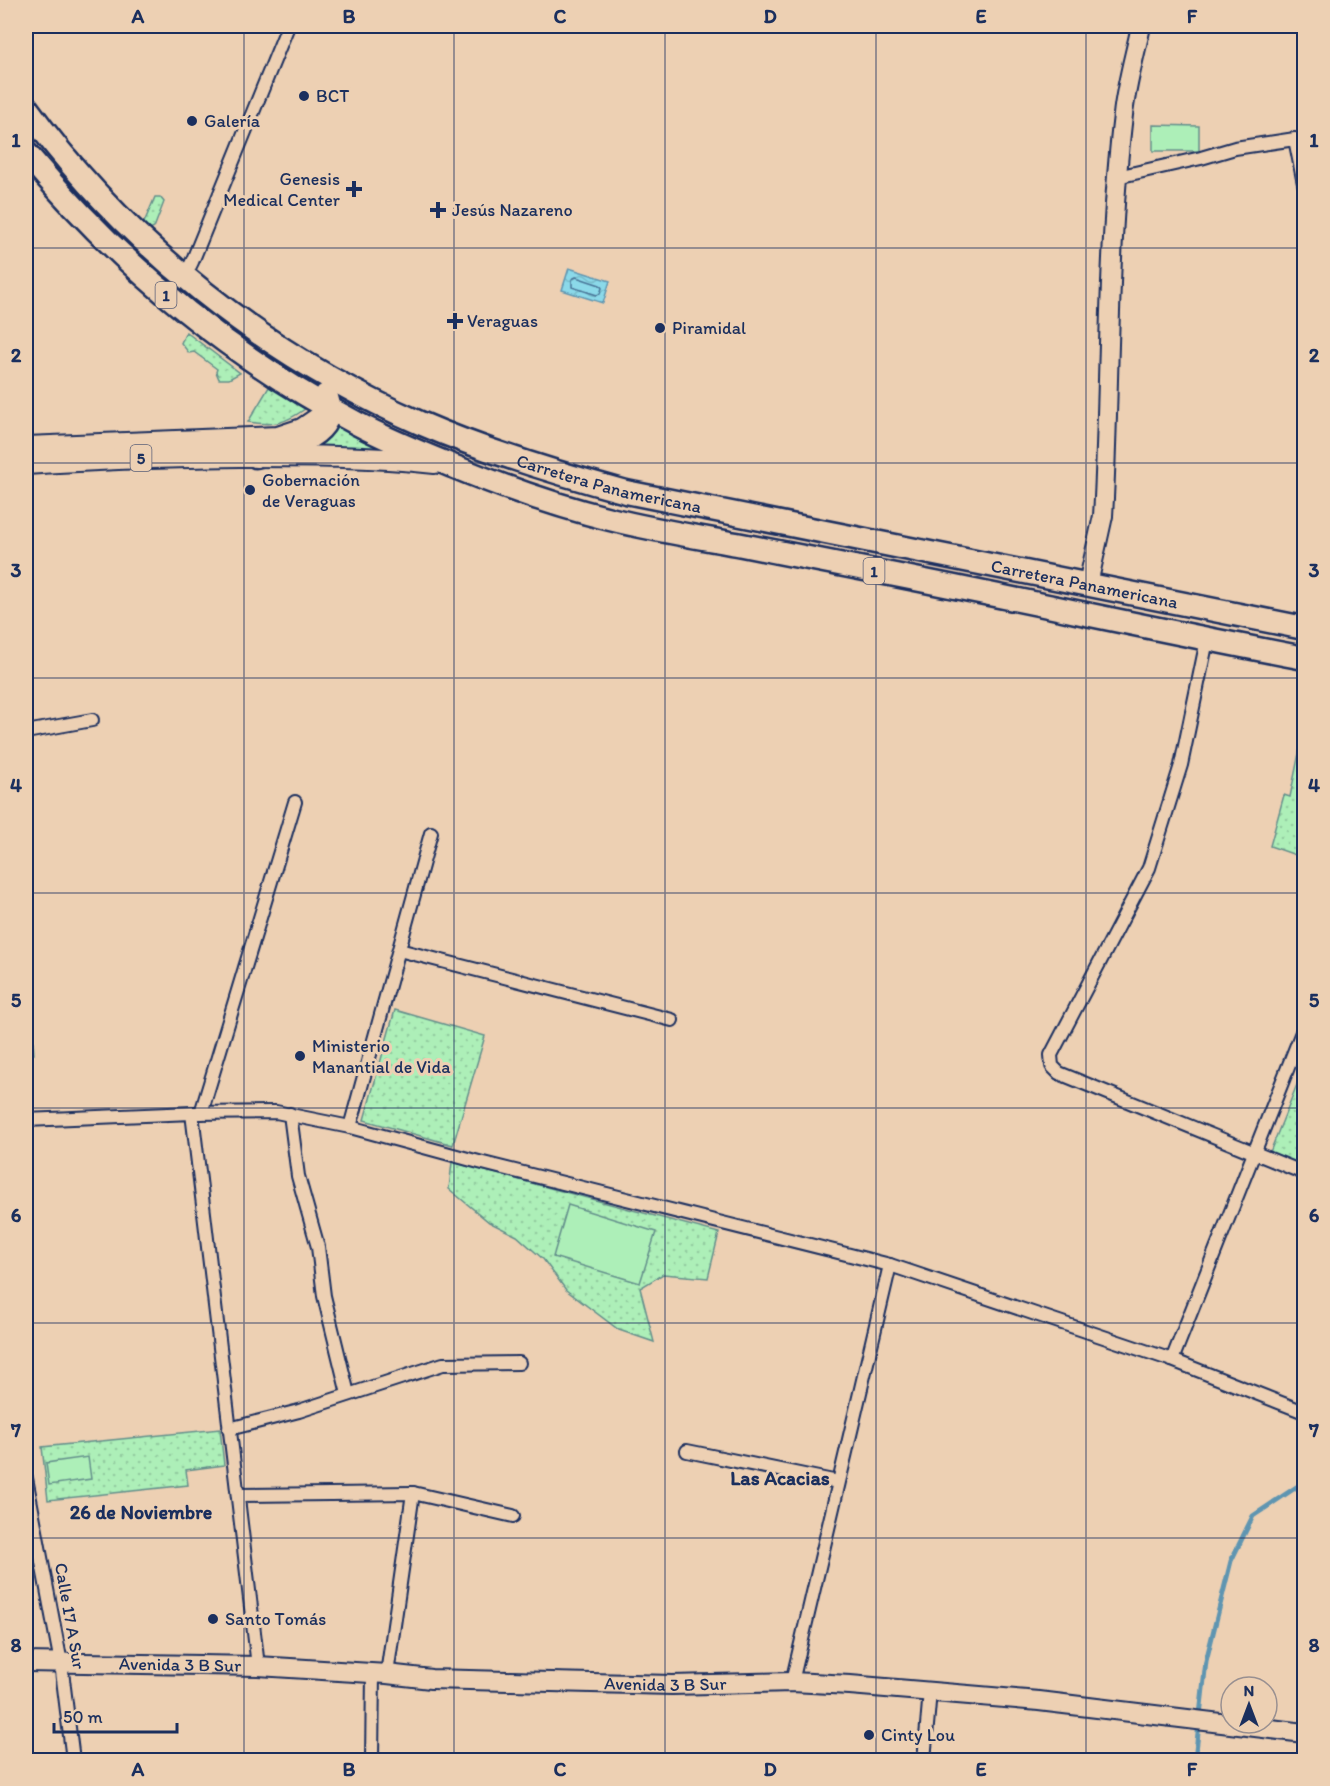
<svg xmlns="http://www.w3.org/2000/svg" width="1330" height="1786" viewBox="0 0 1330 1786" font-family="Itim,sans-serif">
	<defs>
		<pattern id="grass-dots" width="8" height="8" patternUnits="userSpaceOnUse" patternTransform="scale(1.5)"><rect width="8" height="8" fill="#adefb8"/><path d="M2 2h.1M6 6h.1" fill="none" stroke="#94cda1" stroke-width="1.8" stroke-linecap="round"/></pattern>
		<pattern id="water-waves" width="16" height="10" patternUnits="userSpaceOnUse" patternTransform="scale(1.5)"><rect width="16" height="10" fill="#8bd9e9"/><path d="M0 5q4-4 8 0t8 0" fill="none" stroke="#77bbca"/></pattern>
	</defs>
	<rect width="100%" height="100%" fill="#edd0b3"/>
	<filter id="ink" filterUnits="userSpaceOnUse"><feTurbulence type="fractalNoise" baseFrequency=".0167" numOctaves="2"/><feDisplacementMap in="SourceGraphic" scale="12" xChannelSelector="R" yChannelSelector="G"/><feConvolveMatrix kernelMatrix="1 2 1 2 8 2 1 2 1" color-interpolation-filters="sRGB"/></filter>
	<g filter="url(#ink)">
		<g fill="url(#grass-dots)" stroke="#648f8b" stroke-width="1.5">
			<path d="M155 197H160L164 202 154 228 150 230 143 225Z"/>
			<path d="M186 332 240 373 229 379H219L216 372 217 369 194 352 189 353 181 343Z"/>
			<path d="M269 387 305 409C284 424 274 426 248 422Z"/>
			<path d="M339 424 380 449 317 446Z"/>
			<path d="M1304 729V858L1270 846 1284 795 1290 797Z"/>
			<path d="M26 944 34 1054 26 1055Z"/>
			<path d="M395 1010 485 1036 453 1145 364 1120Z"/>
			<path d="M1304 1067V1166L1270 1152Z"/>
			<path d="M452 1162 719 1233 708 1278 663 1274 640 1288 654 1342 619 1330 566 1290 543 1259 517 1236 489 1222 449 1189Z"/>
			<path d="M220 1429 224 1465 186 1470 188 1485 48 1500 42 1447Z"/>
		</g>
		<g fill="#adefb8" stroke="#648f8b" stroke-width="1.5">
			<path d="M1153 125 1199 126V151H1153Z"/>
			<path d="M568 1205 656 1232 640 1283 553 1257Z"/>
			<path d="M88 1457 91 1479 49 1485 46 1463Z"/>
		</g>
		<path fill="url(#water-waves)" stroke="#5e95b1" stroke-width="1.5" d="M569 268 610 281 603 303 562 290Z"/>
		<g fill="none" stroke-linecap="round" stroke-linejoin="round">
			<path stroke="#487396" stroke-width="1.5" d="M576 277 600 285 602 288 600 294 597 295 572 287V279Z"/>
			<path stroke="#5e95b1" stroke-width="5" d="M1195 1760 1206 1661 1231 1561 1253 1516 1304 1482"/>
			<g stroke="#1b2f5e" stroke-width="16">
				<g id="street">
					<path d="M1117 177 1201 158 1235 148 1295 139 1304 184"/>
					<path d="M185 276 192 262 288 26"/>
					<path d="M1207 640 1181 765 1149 868 1051 1055 1052 1066 1059 1073 1304 1173"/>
					<path d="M26 732 92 720"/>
					<path d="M399 950 672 1020"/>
					<path d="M192 1113 276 1112 350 1127 479 1162 890 1265 1172 1360 1304 1412"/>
					<path d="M201 1113 295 802"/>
					<path d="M290 1114 298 1176 318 1247 324 1296 348 1394"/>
					<path d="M26 1120 192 1113 258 1666"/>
					<path d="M350 1127 431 833"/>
					<path d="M1172 1360 1304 1027"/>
					<path d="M229 1429 299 1411 443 1364 519 1363"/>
					<path d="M687 1451 838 1482"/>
					<path d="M26 1478 61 1663 73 1760"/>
					<path d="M238 1495 413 1493 513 1516"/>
					<path d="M387 1674 413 1493"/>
					<path d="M792 1682 890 1265"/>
					<path d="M372 1760 373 1673"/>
					<path d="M924 1760 930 1691"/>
				</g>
			</g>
			<g stroke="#1b2f5e" stroke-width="22">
				<g id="secondary">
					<path d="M1088 584 1103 516 1104 498C1110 371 1108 242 1123 115 1126 85 1135 55 1141 26"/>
					<path id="s1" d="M26 1662 258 1666 387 1674 431 1679 672 1685 792 1682 850 1685 1039 1701 1304 1733"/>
				</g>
			</g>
			<g stroke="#1b2f5e" stroke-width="24">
				<g id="primary">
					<path d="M26 447 278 437 302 429 321 416"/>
					<path d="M26 464C97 459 168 457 239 456 305 456 369 456 435 463"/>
				</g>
			</g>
			<g stroke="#1b2f5e" stroke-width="27">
				<g id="highway">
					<path id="s2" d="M26 107C124 243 266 356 420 423 487 452 556 473 626 492L1304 628"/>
					<path d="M26 153C119 264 230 357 358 424 390 441 423 454 455 467 506 488 557 506 610 519 653 530 698 537 742 545 793 555 844 565 895 575 1032 602 1168 632 1304 658"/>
					<path d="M256 456C283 449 343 436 326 395"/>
				</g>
			</g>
			<use href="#street" stroke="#edd0b3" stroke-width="12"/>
			<use href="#secondary" stroke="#edd0b3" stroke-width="18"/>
			<use href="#primary" stroke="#edd0b3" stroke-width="20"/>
			<use href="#highway" stroke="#edd0b3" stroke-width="22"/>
		</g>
	</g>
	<path fill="none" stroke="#1b2f5e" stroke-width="1.5" stroke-opacity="0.55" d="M244 26V1760M454 26V1760M665 26V1760M876 26V1760M1086 26V1760M26 248H1304M26 463H1304M26 678H1304M26 893H1304M26 1108H1304M26 1323H1304M26 1538H1304"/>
	<g fill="#1b2f5e" stroke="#edd0b3" stroke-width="2">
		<circle cx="304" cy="96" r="6"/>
		<circle cx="192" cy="121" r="6"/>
		<path d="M351 180h6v6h6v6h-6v6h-6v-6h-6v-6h6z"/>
		<path d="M435 201h6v6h6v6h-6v6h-6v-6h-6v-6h6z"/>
		<path d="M452 312h6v6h6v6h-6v6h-6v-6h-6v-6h6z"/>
		<circle cx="660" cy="328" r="6"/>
		<circle cx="250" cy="490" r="6"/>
		<circle cx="300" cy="1056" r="6"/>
		<circle cx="213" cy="1619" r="6"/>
		<circle cx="869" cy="1735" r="6"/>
	</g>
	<g text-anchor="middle" stroke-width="6" stroke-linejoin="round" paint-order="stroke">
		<g fill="#edd0b3" stroke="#5a5f78" stroke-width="1.5">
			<rect x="155.5" y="282" width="21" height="26" rx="4.5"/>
			<rect x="130.5" y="445" width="21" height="26" rx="4.5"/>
			<rect x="863.5" y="558" width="21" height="26" rx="4.5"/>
		</g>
		<g font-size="16" font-weight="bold" fill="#1b2f5e">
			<text x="166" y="301">1</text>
			<text x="141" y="464">5</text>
			<text x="874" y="577">1</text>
		</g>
		<g font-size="18" fill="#1b2f5e" stroke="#edd0b3" text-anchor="start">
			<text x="316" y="102">BCT</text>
			<text x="204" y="127">Galería</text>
			<text x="340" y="185" text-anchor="end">Genesis<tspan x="340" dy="21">Medical Center</tspan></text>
			<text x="452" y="216">Jesús Nazareno</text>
			<text x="467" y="327">Veraguas</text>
			<text x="672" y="334">Piramidal</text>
			<text x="262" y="486">Gobernación<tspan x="262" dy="21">de Veraguas</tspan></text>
			<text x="312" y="1052">Ministerio<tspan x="312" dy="21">Manantial de Vida</tspan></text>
			<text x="225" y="1625">Santo Tomás</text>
			<text x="881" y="1741">Cinty Lou</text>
		</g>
		<g font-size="18" fill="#1b2f5e" stroke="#edd0b3">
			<text dy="6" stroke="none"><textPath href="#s2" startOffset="710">Carretera Panamericana</textPath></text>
			<text dy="6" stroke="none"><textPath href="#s2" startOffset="1196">Carretera Panamericana</textPath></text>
			<text transform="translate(70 1616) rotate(80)" y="6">Calle 17 A Sur</text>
			<text dy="6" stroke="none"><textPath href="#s1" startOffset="154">Avenida 3 B Sur</textPath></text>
			<text dy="6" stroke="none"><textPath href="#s1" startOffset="640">Avenida 3 B Sur</textPath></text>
		</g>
		<g font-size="20" font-weight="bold" fill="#1b2f5e" stroke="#edd0b3">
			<text x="780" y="1485">Las Acacias</text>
			<text x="141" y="1519">26 de Noviembre</text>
		</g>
	</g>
	<rect width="1330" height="1786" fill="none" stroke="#edd0b3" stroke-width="66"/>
	<g transform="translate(1249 1705)"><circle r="28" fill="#edd0b3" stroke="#999091" stroke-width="1.5"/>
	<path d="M0-4.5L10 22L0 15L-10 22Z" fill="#1b2f5e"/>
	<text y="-9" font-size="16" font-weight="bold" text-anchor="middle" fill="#1b2f5e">N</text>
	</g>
	<path d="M54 1723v9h123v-9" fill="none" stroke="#1b2f5e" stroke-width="3"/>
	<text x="63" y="1723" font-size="18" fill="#1b2f5e" stroke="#edd0b3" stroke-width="4.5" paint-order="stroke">50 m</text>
	<rect x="33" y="33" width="1264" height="1720" fill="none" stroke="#1b2f5e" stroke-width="2"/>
	<g font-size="20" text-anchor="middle" font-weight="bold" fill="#1b2f5e">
		<text x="138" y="23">A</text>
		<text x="349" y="23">B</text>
		<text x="560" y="23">C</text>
		<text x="770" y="23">D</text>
		<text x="981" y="23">E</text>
		<text x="1192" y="23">F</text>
		<text x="16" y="147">1</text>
		<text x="1314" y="147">1</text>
		<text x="16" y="362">2</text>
		<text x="1314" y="362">2</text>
		<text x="16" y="577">3</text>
		<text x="1314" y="577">3</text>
		<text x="16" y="792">4</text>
		<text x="1314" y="792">4</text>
		<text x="16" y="1007">5</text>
		<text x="1314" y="1007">5</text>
		<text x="16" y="1222">6</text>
		<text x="1314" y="1222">6</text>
		<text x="16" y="1437">7</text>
		<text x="1314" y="1437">7</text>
		<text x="16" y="1652">8</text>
		<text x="1314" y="1652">8</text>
		<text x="138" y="1776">A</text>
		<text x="349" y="1776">B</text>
		<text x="560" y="1776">C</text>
		<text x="770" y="1776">D</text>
		<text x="981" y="1776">E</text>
		<text x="1192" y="1776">F</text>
	</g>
</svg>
